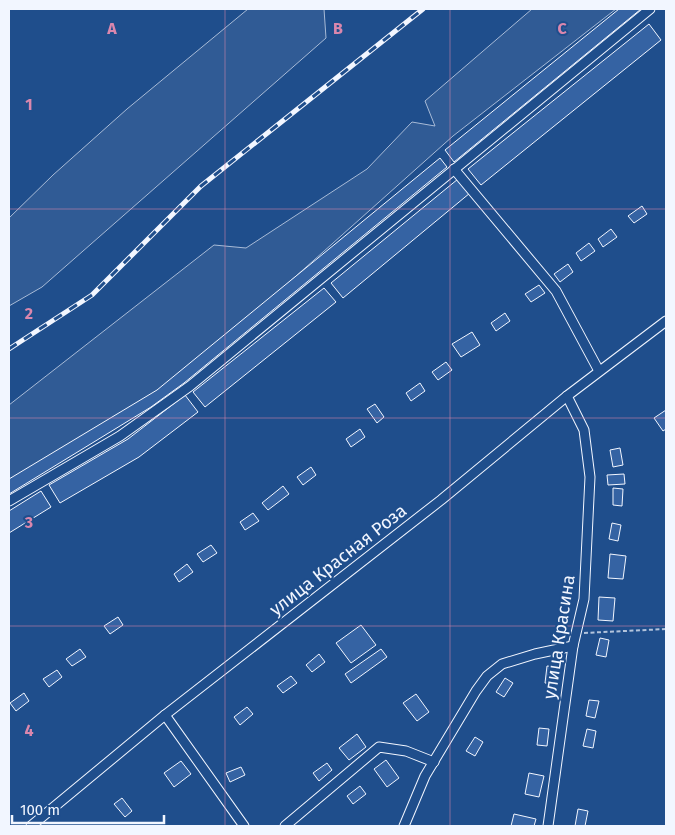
<svg xmlns="http://www.w3.org/2000/svg" width="675" height="835" viewBox="0 0 675 835" font-family="'Fira Sans',sans-serif">
	<rect width="100%" height="100%" fill="#1f4e8c"/>
	<g fill="#305b95" stroke="#a8bbd7">
		<path d="M248 9H324L326 38 42 287 9 306V218L53 175 127 109Z"/>
		<path d="M532 9H616L453 136 165 393 9 488V405L214 245 246 248 367 169 412 122 435 126 425 101Z"/>
	</g>
	<g fill="#3563a3" stroke="#f2f6ff">
		<path d="M619 9H641L454 162 445 150Z"/>
		<path d="M649 24 661 40 481 185 468 169Z"/>
		<path d="M440 158 447 167 184 383 151 407 9 494V479L157 390Z"/>
		<path d="M458 179 470 193 343 298 331 283Z"/>
		<path d="M642 206 647 214 634 223 628 216Z"/>
		<path d="M611 229 617 237 603 247 598 239Z"/>
		<path d="M589 243 595 251 581 261 576 253Z"/>
		<path d="M568 264 573 272 560 282 554 274Z"/>
		<path d="M539 285 545 293 531 302 525 294Z"/>
		<path d="M324 288 336 302 205 407 193 392Z"/>
		<path d="M505 313 510 321 496 331 491 323Z"/>
		<path d="M472 332 480 345 461 357 452 344Z"/>
		<path d="M446 362 452 370 438 380 432 372Z"/>
		<path d="M420 383 425 391 411 401 406 393Z"/>
		<path d="M185 395 198 412 139 457 60 503 49 485 128 439Z"/>
		<path d="M375 404 384 417 377 423 367 409Z"/>
		<path d="M666 410V429L663 431 654 418Z"/>
		<path d="M360 429 365 437 351 447 346 439Z"/>
		<path d="M620 448 623 465 613 467 610 450Z"/>
		<path d="M311 467 316 475 303 485 297 477Z"/>
		<path d="M624 474 625 484 608 485 607 475Z"/>
		<path d="M283 486 289 494 268 510 262 503Z"/>
		<path d="M613 488 623 489 622 506 613 505Z"/>
		<path d="M41 491 51 507 9 533V511Z"/>
		<path d="M253 513 259 521 245 530 240 522Z"/>
		<path d="M612 523 621 525 618 541 609 539Z"/>
		<path d="M211 545 217 553 203 562 197 554Z"/>
		<path d="M610 554 626 556 623 579 608 578Z"/>
		<path d="M187 564 193 572 179 582 174 574Z"/>
		<path d="M599 597 615 598 613 621 598 620Z"/>
		<path d="M118 617 123 625 110 634 104 626Z"/>
		<path d="M361 625 376 645 351 663 336 643Z"/>
		<path d="M600 638 609 640 606 657 596 655Z"/>
		<path d="M80 649 86 657 72 666 66 659Z"/>
		<path d="M381 649 387 657 351 683 345 674Z"/>
		<path d="M319 654 325 662 312 672 306 665Z"/>
		<path d="M547 666 557 667 555 684 545 683Z"/>
		<path d="M57 670 62 677 49 687 43 679Z"/>
		<path d="M291 676 297 683 283 693 277 686Z"/>
		<path d="M505 678 513 683 504 697 496 692Z"/>
		<path d="M24 693 29 701 16 711 10 703Z"/>
		<path d="M416 694 429 712 417 721 403 703Z"/>
		<path d="M589 700 599 701 595 718 586 716Z"/>
		<path d="M247 707 253 714 240 725 234 717Z"/>
		<path d="M539 728 549 729 547 746 537 745Z"/>
		<path d="M587 729 596 731 593 748 583 746Z"/>
		<path d="M357 734 366 747 349 760 339 748Z"/>
		<path d="M475 737 483 742 475 756 466 751Z"/>
		<path d="M386 760 399 778 387 787 374 769Z"/>
		<path d="M181 761 191 774 174 787 164 773Z"/>
		<path d="M327 763 332 770 319 781 313 773Z"/>
		<path d="M241 767 245 775 230 782 226 773Z"/>
		<path d="M529 773 544 776 539 797 525 794Z"/>
		<path d="M360 786 366 794 353 804 347 796Z"/>
		<path d="M122 798 132 811 125 817 114 804Z"/>
		<path d="M578 809 588 811 585 826H575Z"/>
		<path d="M514 814 536 819 534 826H511Z"/>
	</g>
	<g fill="none" stroke-linecap="round" stroke-linejoin="round">
		<g stroke="#f2f6ff" stroke-width="11">
			<g id="street">
				<path d="M454 169 556 291 599 371"/>
				<path d="M9 501 120 436 190 386 650 9"/>
				<path d="M165 715 244 826"/>
				<path d="M31 826 165 715 441 500 567 396 666 321"/>
				<path d="M285 826 379 747 406 751 434 762"/>
				<path d="M404 826 425 776 476 691 487 676 502 664 535 654 573 646"/>
				<path d="M548 826 573 646 584 599 590 477 584 430 567 396"/>
			</g>
		</g>
		<path stroke="#b3c4dc" stroke-width="2" stroke-dasharray="4 2.5" stroke-linecap="butt" d="M584 633 666 629"/>
		<use href="#street" stroke="#1f4e8c" stroke-width="9"/>
		<g stroke="#f2f6ff" stroke-width="5">
			<path id="rail" d="M9 349 92 295 201 186 423 9"/>
		</g>
		<use href="#rail" stroke="#1f4e8c" stroke-width="3" stroke-dasharray="9" stroke-linecap="butt"/>
	</g>
	<path fill="none" stroke="#da87ad" stroke-width="1" stroke-opacity="0.55" d="M225 9V826M450 9V826M9 209H666M9 418H666M9 626H666"/>
	<g text-anchor="middle" stroke-width="4" stroke-linejoin="round" paint-order="stroke">
		<g font-size="18" fill="#f2f6ff" stroke="#1f4e8c">
			<text transform="translate(338 560) rotate(-38)" y="6">улица Красная Роза</text>
			<text transform="translate(559 637) rotate(-81)" y="6">улица Красина</text>
		</g>
	</g>
	<g font-size="16" text-anchor="middle" font-weight="bold" fill="#da87ad" stroke="#1f4e8c" stroke-width="4" stroke-linejoin="round" paint-order="stroke">
		<text x="112" y="34">A</text>
		<text x="338" y="34">B</text>
		<text x="562" y="34">C</text>
		<text x="29" y="110">1</text>
		<text x="29" y="319">2</text>
		<text x="29" y="528">3</text>
		<text x="29" y="736">4</text>
	</g>
	<rect width="675" height="835" fill="none" stroke="#f2f6ff" stroke-width="20"/>
	<path d="M12 815v8h152v-8" fill="none" stroke="#f2f6ff" stroke-width="2.5"/>
	<text x="20" y="815" font-size="15" fill="#f2f6ff" stroke="#1f4e8c" stroke-width="4" paint-order="stroke">100 m</text>
</svg>
